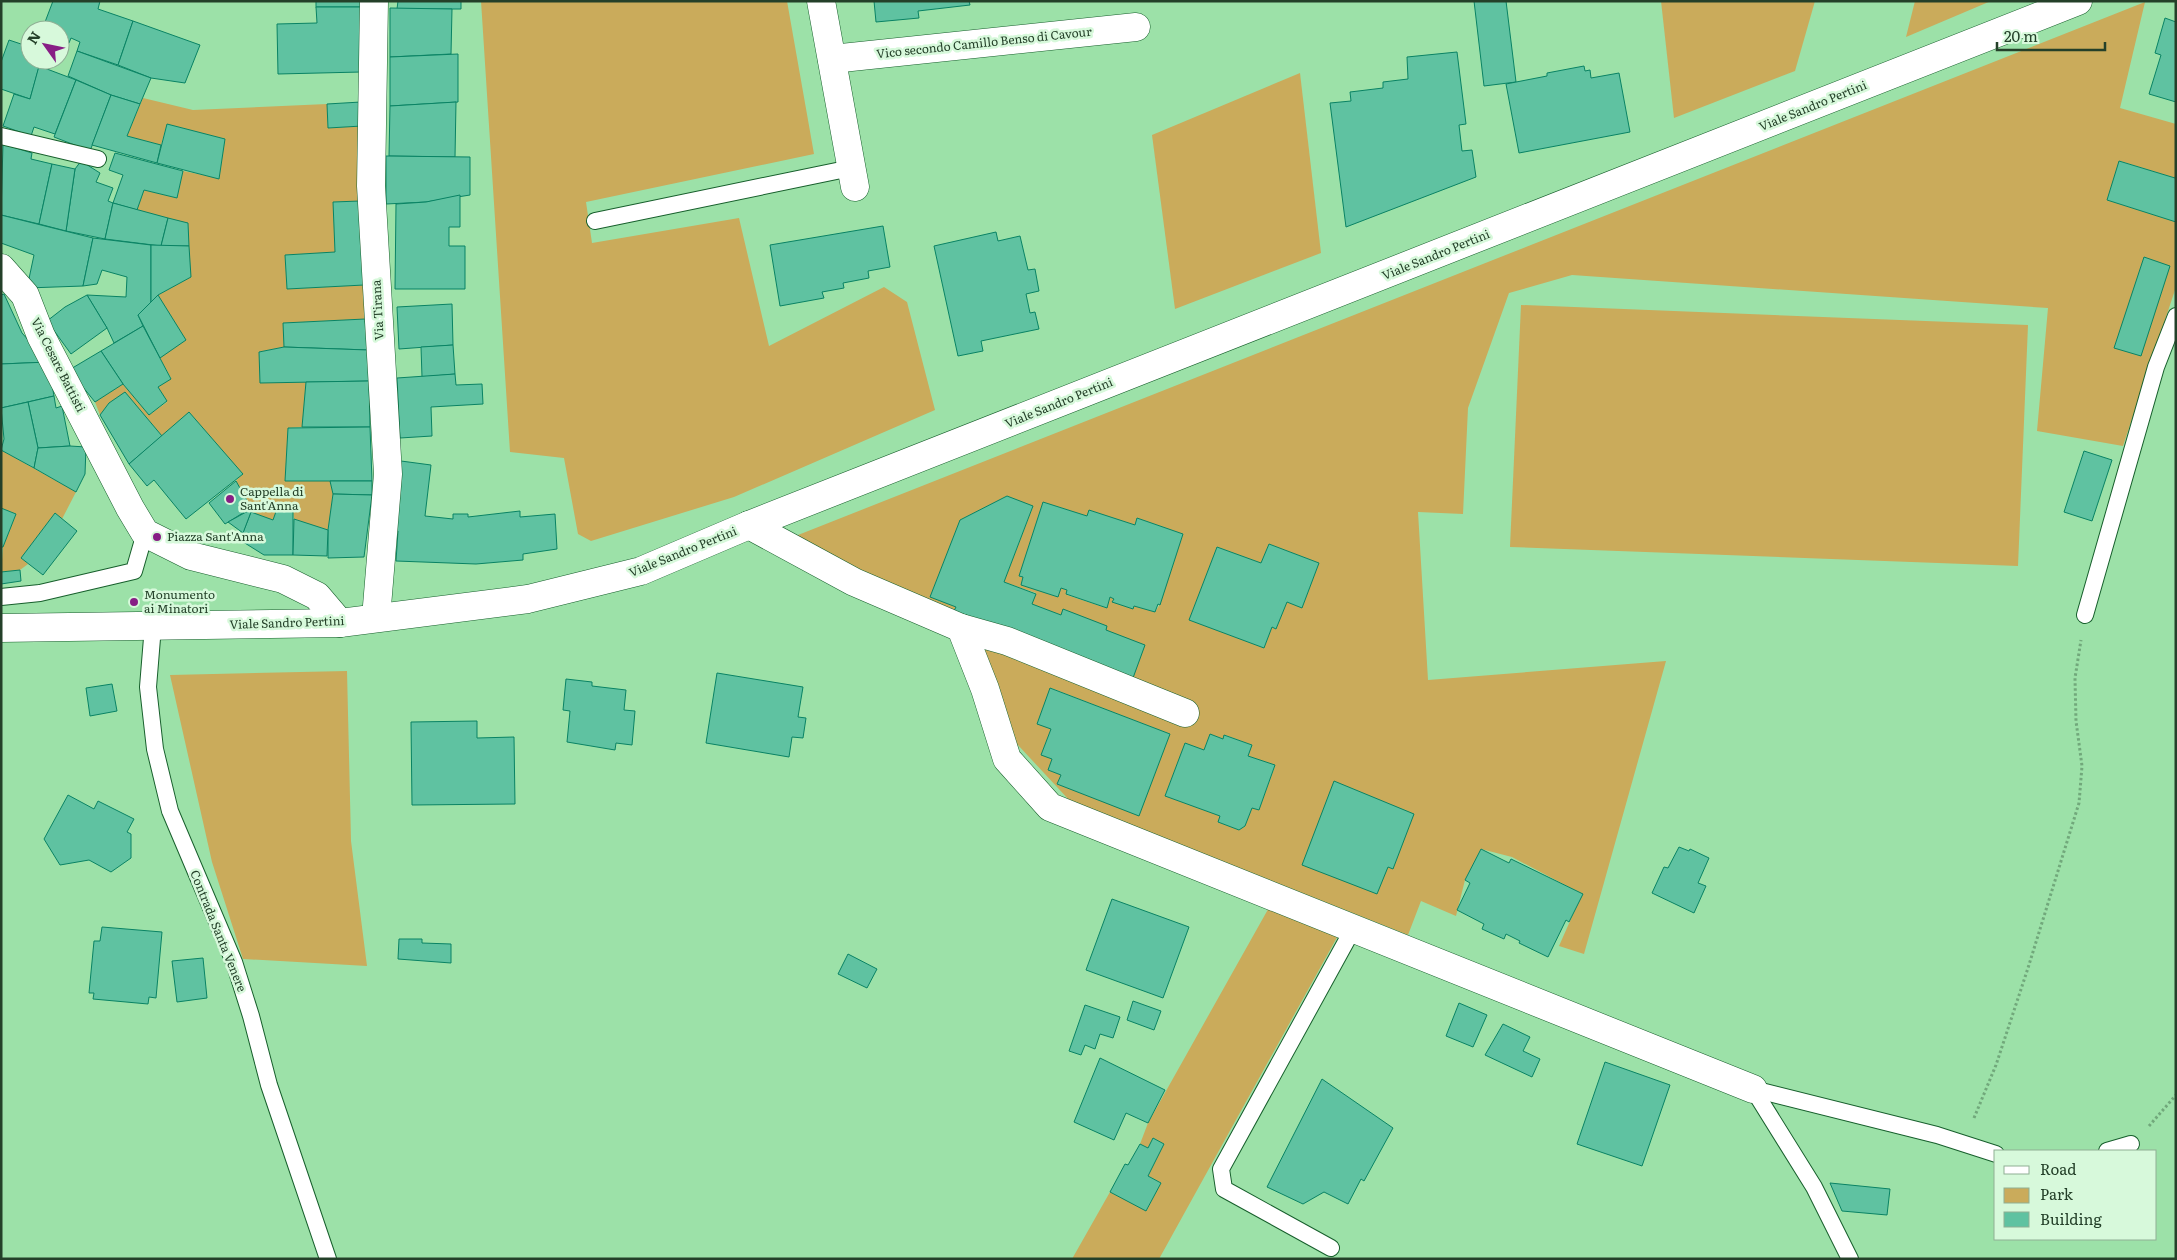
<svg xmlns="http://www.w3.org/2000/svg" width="2177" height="1260" viewBox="0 0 2177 1260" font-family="Literata,serif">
	<rect width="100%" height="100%" fill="#9ce1a8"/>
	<g fill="#caab5b" fill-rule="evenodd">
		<path d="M481 1H787L814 154 586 202 592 243 739 218 769 346 884 287 907 302 935 410 734 497 591 541 578 534 564 458 510 452Z"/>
		<path d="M1661 1H1815L1795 71 1674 118Z"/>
		<path d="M1915 1H1991L1906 37Z"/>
		<path d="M2145 2 2120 108 2176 124V174L2175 178 2120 161 2107 200 2176 222V287L2123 446 2037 431 2048 308 1572 275 1509 293 1468 408 1463 514 1418 512 1428 680 1666 661 1584 954 1559 946 1582 894 1512 857 1481 849 1465 880 1456 916 1421 901 1408 935 1070 801 1017 744 967 623 793 537ZM1007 496 1033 507 1004 582 1036 593 1032 604 1061 615 1063 610 1106 630 953 613 956 607 930 597 960 520ZM1043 502 1087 516 1089 510 1135 525 1137 518 1183 534 1160 604 1155 612 1134 606 1133 609 1113 602 1114 599 1110 597 1106 608 1067 595V590L1061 588 1058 597 1021 585 1023 577 1019 576ZM1269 544 1319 563 1302 608 1287 602 1276 629 1272 627 1264 648 1189 620 1217 547 1261 563ZM1051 688 1170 734 1139 815 1057 784 1061 775 1048 770 1052 759 1041 755 1051 729 1037 723ZM1210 734 1223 739 1225 735 1252 745 1248 756 1275 766 1259 810 1252 808 1245 826 1239 830 1218 822 1220 816 1165 796 1185 743 1204 750Z"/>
		<path d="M1300 73 1321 253 1175 309 1152 135Z"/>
		<path d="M143 98 193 110 327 104 328 128 362 126 360 201 333 202 335 252 285 255 287 289 364 285 365 319 283 323 284 347 259 352 260 383 306 382 302 427 288 428 285 481H330L333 494 328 530 294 519 293 512 278 506 273 520 248 511 251 507 236 481 242 474 189 412 162 436 126 393 109 403 100 415 95 402 123 384 149 415 167 402 158 387 171 378 160 358 158 295 191 277 137 210 144 190 177 198 183 171 219 178 225 139 167 124 161 145 127 136Z"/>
		<path d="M1521 305 2028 325 2018 566 1510 547Z"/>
		<path d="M1 450 76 492 62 519 55 513 21 558 28 564 20 570 1 572 3 547 16 514 1 508Z"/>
		<path d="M347 671 351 841 367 966 243 959 212 862 170 675Z"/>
		<path d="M1271 904 1340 932 1159 1259H1072L1110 1192 1147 1210 1161 1183 1148 1176 1164 1144 1153 1138 1148 1148 1140 1144 1148 1123Z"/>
	</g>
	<g fill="#5fc2a1" stroke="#098364">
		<path d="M53 1H100L98 9 133 21 118 65 77 51 80 42 71 38 69 43 60 39V30H42Z"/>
		<rect x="316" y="1" width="48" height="6"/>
		<path d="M398 1H461V9H397Z"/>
		<path d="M874 1H969L970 5 918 11 919 18 876 22Z"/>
		<path d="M1474 1H1506L1516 82 1484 86Z"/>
		<path d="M316 7H364L361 72 278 74 277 24 317 23Z"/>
		<path d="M390 8 452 9 451 54 390 57Z"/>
		<path d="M2165 18 2176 22V102L2149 94 2161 55 2155 53Z"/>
		<path d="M133 21 200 45 185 83 151 78 118 65Z"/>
		<path d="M9 40 30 47V60H41L30 99 1 89V62Z"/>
		<path d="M77 51 151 78 140 104 111 95 68 76Z"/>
		<path d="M1457 52 1466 124 1459 125 1462 151 1472 150 1476 177 1346 227 1330 103 1351 101 1350 92 1383 88V82L1408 79 1407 57Z"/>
		<path d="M458 54V102L390 106V57Z"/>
		<path d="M39 66 76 80 55 134 34 127 31 136 3 126 14 94 30 99Z"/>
		<path d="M1584 66 1585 71 1590 70 1591 78 1619 73 1630 132 1519 153 1506 84 1547 76V73Z"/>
		<path d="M76 80 111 95 90 151 54 137Z"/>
		<path d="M111 95 140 104 127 136 161 145 157 163 92 145Z"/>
		<path d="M361 102 362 126 328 128 327 104Z"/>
		<path d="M456 102 455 157 389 156 390 106Z"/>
		<path d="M167 124 225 139 219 179 157 163Z"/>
		<path d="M3 144 32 153 31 159 52 164 39 224 1 215Z"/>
		<path d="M115 153 183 171 177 198 144 190 137 210 113 203 123 175 109 170Z"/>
		<path d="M386 156 470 157V195L426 202 386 204Z"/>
		<path d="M81 161 100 173 96 182 113 188 108 201 113 203 105 239 66 231 75 169Z"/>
		<path d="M2119 161 2175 178 2176 174V222L2107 200Z"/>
		<path d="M52 164 75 169 66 231 39 224Z"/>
		<path d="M460 195V227H449V246H465V289H395L396 204 426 202Z"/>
		<path d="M360 201 364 285 287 289 285 255 335 252 333 202Z"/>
		<path d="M113 203 168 218 161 246 105 239Z"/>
		<path d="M1 215 93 238 83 286 27 288 34 255 1 243Z"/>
		<path d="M168 218 188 223 189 246H161Z"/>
		<path d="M883 226 890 267 868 271 869 278 843 283 844 288 822 292 824 298 780 306 770 245Z"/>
		<path d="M996 232 998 241 1020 236 1028 270 1035 269 1039 291 1026 294 1030 313 1035 312 1039 329 981 341 983 351 958 356 934 246Z"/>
		<path d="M93 238 151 245V302L138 315 143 326 114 343 107 328 87 295 126 297 127 277 102 270 97 284 83 286Z"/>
		<path d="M151 245 189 246 191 277 158 295 151 302Z"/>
		<path d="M2144 257 2170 266 2141 356 2114 348Z"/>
		<path d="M4 294 22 333 48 362 1 364V295Z"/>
		<path d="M87 295 107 328 71 354 47 321 65 307Z"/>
		<path d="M158 295 186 340 160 358 138 315Z"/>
		<path d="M452 304 453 345 399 349 397 307Z"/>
		<path d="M365 319 368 350 284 347 283 323Z"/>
		<path d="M143 326 171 379 158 387 167 401 149 415 123 384 101 351Z"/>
		<path d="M453 345 455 374 422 377 421 347Z"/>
		<path d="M284 347 368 350 369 381 260 383 259 352Z"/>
		<path d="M101 351 123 384 95 402 69 370Z"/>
		<path d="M48 362 54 396 1 408V364Z"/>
		<path d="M455 374 456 385 482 384 483 404 431 407 432 436 400 438 397 378Z"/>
		<path d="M369 381 370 427H302L306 382Z"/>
		<path d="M125 392 162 436 129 464 100 415 109 403Z"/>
		<path d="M54 396 56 408 62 406 70 446 38 448 28 402Z"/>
		<path d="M28 402 38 448 34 468 1 450 4 439 1 408Z"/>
		<path d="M189 412 243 474 186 519 154 480 147 486 129 464Z"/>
		<path d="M370 427 372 481H285L288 428Z"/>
		<path d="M70 446 86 447 85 474 76 492 34 468 38 448Z"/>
		<path d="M2084 451 2112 460 2092 521 2064 512Z"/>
		<path d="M401 461 431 465 425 516 453 519V514H468V517L520 511V517L555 514 557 549 523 554V560L476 564 396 561 398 531 392 530Z"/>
		<path d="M236 481 251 508 225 524 209 503Z"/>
		<path d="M330 481H372V495L333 494Z"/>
		<path d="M333 494 372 495 364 557 328 558V530Z"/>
		<path d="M1007 496 1033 506 1004 582 1036 594 1032 604 1061 615 1063 609 1107 626 1106 630 1145 645 1133 678 953 613 956 607 930 597 960 520Z"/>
		<path d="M1043 502 1087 516 1089 510 1135 525 1137 518 1183 534 1160 605 1158 604 1155 612 1134 606 1133 609 1112 602 1114 599 1110 597 1107 608 1066 594 1067 590 1061 588 1058 597 1021 585 1023 577 1019 576Z"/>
		<path d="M278 506 293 512V555H264L240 540 251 512 273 520Z"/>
		<path d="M1 508 16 514 3 547H1Z"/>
		<path d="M248 511 251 512 243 533 228 522Z"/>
		<path d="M55 513 77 531 43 575 21 558Z"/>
		<path d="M294 519 328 530 327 556 293 555Z"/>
		<path d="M1269 544 1319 563 1302 608 1287 602 1276 629 1272 627 1264 648 1189 620 1217 547 1261 563Z"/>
		<path d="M20 570 21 581 1 584V572Z"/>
		<path d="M717 673 803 687 798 717 806 718 803 738 792 737 789 757 706 743Z"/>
		<path d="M566 679 592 682V686L626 690 624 710 635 711 632 745 616 743 615 750 567 742 570 711 563 710Z"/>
		<path d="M112 684 117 711 90 716 86 688Z"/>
		<path d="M1050 688 1170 734 1139 816 1057 784 1061 775 1048 770 1052 759 1041 755 1051 729 1037 724Z"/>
		<path d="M477 721V738L514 737 515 804 412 805 411 722Z"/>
		<path d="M1210 734 1223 739 1224 735 1252 745 1248 756 1275 765 1259 810 1252 808 1245 826 1239 830 1218 822 1220 816 1165 796 1185 743 1204 750Z"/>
		<path d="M1334 781 1414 814 1393 869 1388 867 1377 894 1302 865Z"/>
		<path d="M68 795 94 809 98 801 134 819 127 832 131 834V858L111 872 89 860 60 865 44 839Z"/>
		<path d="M1679 847 1689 851 1690 849 1709 858 1698 883 1706 886 1694 913 1652 893 1664 867 1668 868Z"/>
		<path d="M1481 849 1509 863 1511 859 1583 894 1569 922 1566 920 1548 957 1519 943 1520 941 1506 934 1504 939 1482 929 1484 924 1457 910 1470 883 1465 880Z"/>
		<path d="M1112 899 1189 927 1163 998 1086 970Z"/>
		<path d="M102 927 162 932 156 998 149 997 148 1004 93 999 94 993H89L94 941H100Z"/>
		<path d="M399 939H422V943L451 944V963L398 959Z"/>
		<path d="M848 954 877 969 867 988 838 974Z"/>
		<path d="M203 958 207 998 177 1002 172 961Z"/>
		<path d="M1133 1001 1161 1011 1154 1030 1127 1020Z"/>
		<path d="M1459 1003 1487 1015 1473 1047 1446 1036Z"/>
		<path d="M1085 1005 1120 1017 1113 1038 1100 1034 1095 1049 1085 1045 1081 1055 1069 1051Z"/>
		<path d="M1503 1024 1530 1037 1523 1051 1540 1059 1532 1077 1485 1055Z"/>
		<path d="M1100 1058 1165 1090 1148 1123 1126 1113 1114 1140 1074 1122Z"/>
		<path d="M1605 1062 1670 1085 1642 1166 1577 1144Z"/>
		<path d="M1322 1079 1393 1128 1364 1181 1361 1179 1348 1204 1324 1192 1303 1204 1267 1187Z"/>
		<path d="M1153 1138 1164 1144 1148 1176 1161 1183 1146 1211 1110 1192 1125 1164 1128 1165 1140 1144 1148 1148Z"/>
		<path d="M1830 1183 1890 1189 1887 1215 1842 1211Z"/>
	</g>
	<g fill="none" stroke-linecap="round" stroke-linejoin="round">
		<g stroke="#175f2c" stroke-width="18">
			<g id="service">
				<path d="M1 136 98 159"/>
				<path d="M595 221 851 168"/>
				<path d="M1 597 40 593 134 571 145 533"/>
				<path d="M2085 615 2156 367 2176 316"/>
				<path d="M153 626 148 687 155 749 170 811 234 962 251 1016 269 1085 328 1259"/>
				<path d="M1753 1089 1937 1135 1996 1154"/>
				<path d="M1753 1089 1814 1187 1850 1259"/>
				<path d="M2107 1151 2131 1144"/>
				<path d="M1331 1248 1224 1189 1221 1169 1353 929"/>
			</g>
		</g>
		<g stroke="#175f2c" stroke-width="29">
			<g id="minor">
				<path d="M374 1 371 186 388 474 376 618"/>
				<path d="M821 1 855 187"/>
				<path d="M832 59 1136 27"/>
				<path d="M1 268 25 295 41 336 130 508 145 533 191 556 283 579 317 596 340 623"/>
				<path d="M749 525 854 582 961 628 985 689 1007 759 1050 807 1753 1089"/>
				<path d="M961 628 1007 641 1185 713"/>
			</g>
		</g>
		<g stroke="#175f2c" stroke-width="29">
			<path id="tertiary" d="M1 628 340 623 528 599 641 571 749 525 2078 1"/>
		</g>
		<g stroke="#71a87b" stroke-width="3" stroke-dasharray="2.5 2.5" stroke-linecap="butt">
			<path d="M1974 1118 1996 1065 2028 968 2079 803 2082 766 2076 721 2075 678 2081 640"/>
			<path d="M2149 1126 2176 1095"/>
		</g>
		<use href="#service" stroke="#fff" stroke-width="16"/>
		<use href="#minor" stroke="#fff" stroke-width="28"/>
		<use href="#tertiary" stroke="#fff" stroke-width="28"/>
	</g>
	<g fill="#871e85" stroke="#d7f9db" stroke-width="2">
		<circle cx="230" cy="499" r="5"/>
		<circle cx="157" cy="537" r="5"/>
		<circle cx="134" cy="602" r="5"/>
	</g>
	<g text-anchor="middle" stroke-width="5" stroke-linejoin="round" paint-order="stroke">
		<g font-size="12" fill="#244029" stroke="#d7f9db">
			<text transform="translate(984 43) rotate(-6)" y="4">Vico secondo Camillo Benso di Cavour</text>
			<text transform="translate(1813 106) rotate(-22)" y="4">Viale Sandro Pertini</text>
			<text transform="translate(1436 255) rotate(-22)" y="4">Viale Sandro Pertini</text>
			<text transform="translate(378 310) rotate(-93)" y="4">Via Tirana</text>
			<text transform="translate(58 365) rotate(63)" y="4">Via Cesare Battisti</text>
			<text transform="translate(1059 403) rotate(-22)" y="4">Viale Sandro Pertini</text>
			<text transform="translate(683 552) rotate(-22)" y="4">Viale Sandro Pertini</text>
			<text transform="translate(287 623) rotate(-2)" y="4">Viale Sandro Pertini</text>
			<text transform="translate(218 931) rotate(68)" y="4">Contrada Santa Venere</text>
		</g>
		<g font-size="12" fill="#244029" stroke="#d7f9db" text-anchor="start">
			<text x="240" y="496">Cappella di<tspan x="240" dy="14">Sant'Anna</tspan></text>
			<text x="167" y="541">Piazza Sant'Anna</text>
			<text x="144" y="599">Monumento<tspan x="144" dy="14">ai Minatori</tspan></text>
		</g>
	</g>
	<rect width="2177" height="1260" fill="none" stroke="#244029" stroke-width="5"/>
	<rect x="1994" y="1150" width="162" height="90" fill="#d7f9db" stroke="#8faf94"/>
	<rect x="2004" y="1166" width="25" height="8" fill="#ffffff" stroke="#8faf94"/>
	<text x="2040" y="1175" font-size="15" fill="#244029">Road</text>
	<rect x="2004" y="1188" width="25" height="15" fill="#caab5b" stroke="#8faf94"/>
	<text x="2040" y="1200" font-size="15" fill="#244029">Park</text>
	<rect x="2004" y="1212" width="25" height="15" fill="#5fc2a1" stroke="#8faf94"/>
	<text x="2040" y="1225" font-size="15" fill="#244029">Building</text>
	<g transform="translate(45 45) rotate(303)"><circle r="24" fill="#d7f9db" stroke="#8faf94"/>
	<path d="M0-4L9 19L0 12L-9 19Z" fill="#871e85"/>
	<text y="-8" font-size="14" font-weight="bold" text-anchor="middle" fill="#244029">N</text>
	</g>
	<path d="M1997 42v8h108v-8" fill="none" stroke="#244029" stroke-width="2.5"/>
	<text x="2004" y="42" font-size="15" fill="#244029" stroke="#d7f9db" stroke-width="4" paint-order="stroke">20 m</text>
</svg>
